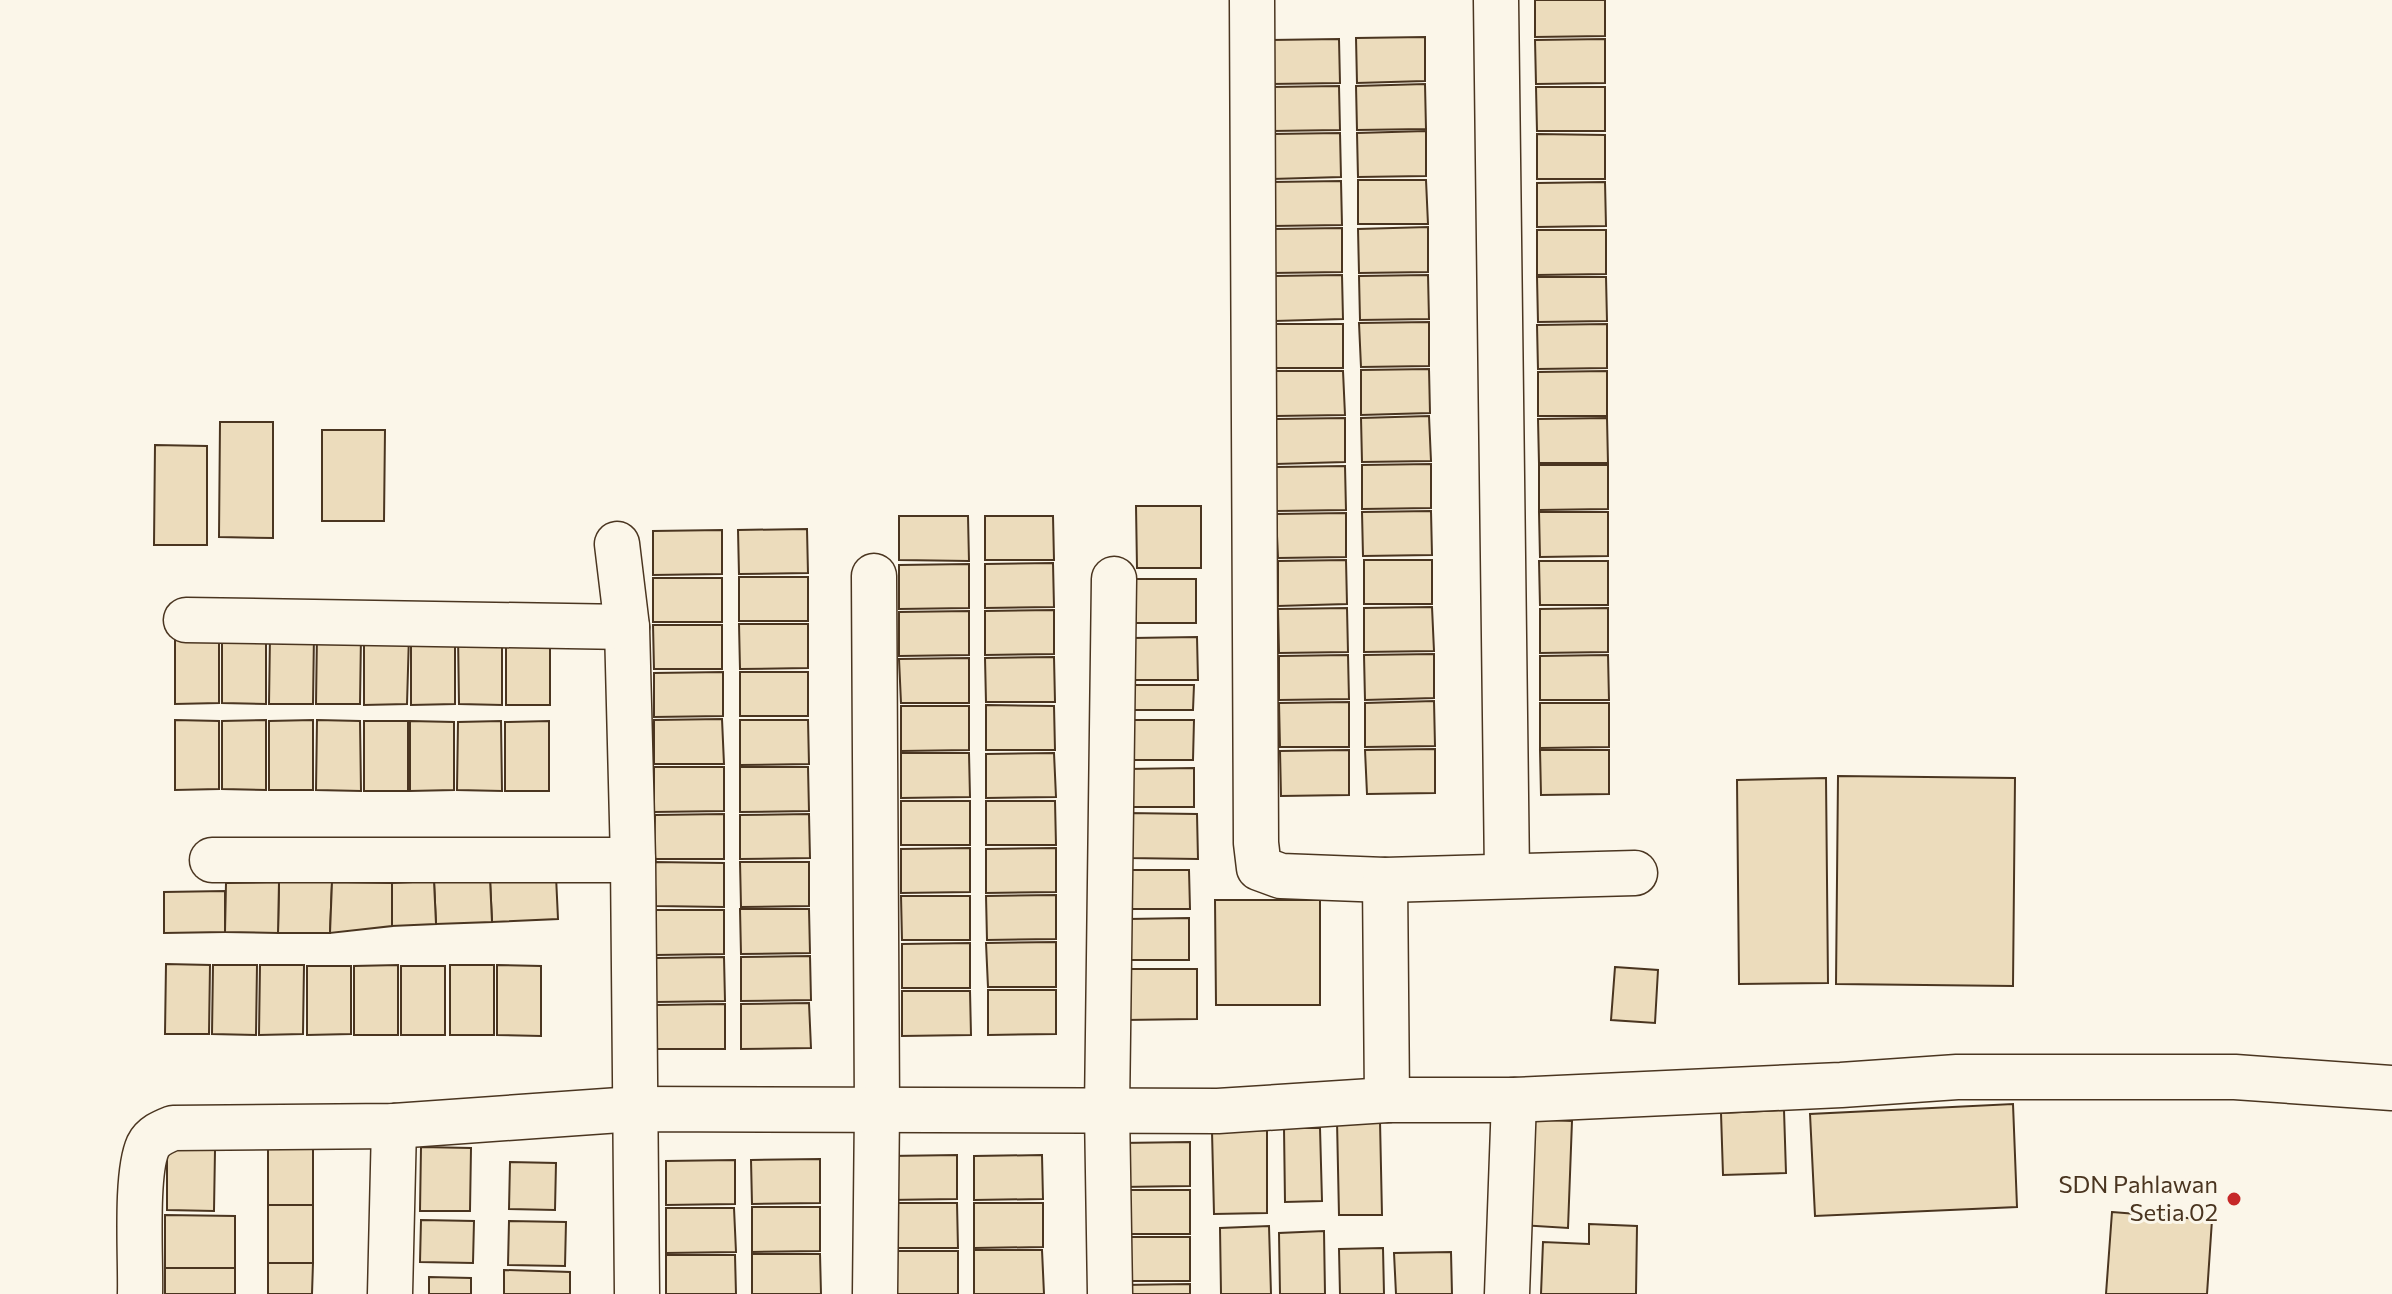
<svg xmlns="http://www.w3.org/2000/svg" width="2392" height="1294" viewBox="0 0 2392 1294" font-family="Commissioner,sans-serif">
	<rect width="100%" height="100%" fill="#fbf6e9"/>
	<g fill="#ecdcbc" stroke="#4a3520" stroke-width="2">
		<path d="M1535 0H1605V36L1535 37Z"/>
		<path d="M1425 37V81L1357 83 1356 38Z"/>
		<path d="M1339 39 1340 83 1271 84 1270 40Z"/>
		<path d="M1605 39V83L1536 84 1535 40Z"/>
		<path d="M1425 84 1426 129 1357 130 1356 86Z"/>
		<path d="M1339 86 1340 130 1272 131 1270 87Z"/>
		<path d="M1536 87H1605V131H1537Z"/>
		<path d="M1426 131V176L1358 177 1357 133Z"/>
		<path d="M1340 133 1341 177 1272 179V134Z"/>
		<path d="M1537 134 1605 135V179H1537Z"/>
		<path d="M1358 180H1426L1428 224H1358Z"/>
		<path d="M1341 181 1342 225 1273 226 1272 182Z"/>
		<path d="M1605 182 1606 226 1537 227V183Z"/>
		<path d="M1428 227V272L1359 273 1358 229Z"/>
		<path d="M1342 228V272L1273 273V229Z"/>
		<path d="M1537 230H1606V274L1537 275Z"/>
		<path d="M1342 275 1343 319 1275 321 1273 276Z"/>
		<path d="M1428 275 1429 319 1360 320 1359 276Z"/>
		<path d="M1537 277H1606L1607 321 1538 322Z"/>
		<path d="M1429 322V366L1361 367 1359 323Z"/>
		<rect x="1275" y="324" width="68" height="44"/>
		<path d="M1607 324V368L1538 369 1537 325Z"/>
		<path d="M1429 369 1430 413 1361 415V370Z"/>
		<path d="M1275 371H1343L1345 415 1276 416Z"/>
		<path d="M1607 371V416H1538V372Z"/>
		<path d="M1429 416 1431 461 1362 462 1361 418Z"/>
		<path d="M1345 418V462L1276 464V419Z"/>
		<path d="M1607 418 1608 463H1539L1538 419Z"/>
		<path d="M220 422H273V538L219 537Z"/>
		<path d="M322 430H385L384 521H322Z"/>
		<path d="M155 445 207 446V545H154Z"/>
		<path d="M1431 464V508L1362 509V465Z"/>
		<path d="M1539 465H1608V509L1539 510Z"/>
		<path d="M1345 466 1346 510 1276 511V467Z"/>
		<path d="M1136 506H1201V568H1137Z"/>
		<path d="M1431 511 1432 555 1363 556 1362 512Z"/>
		<path d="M1539 512H1608V556L1540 557Z"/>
		<path d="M1346 513V557L1278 558 1276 514Z"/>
		<path d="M899 516H968L969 561 899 560Z"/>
		<path d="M985 516H1053L1054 560H985Z"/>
		<path d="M807 529 808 573 739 574 738 530Z"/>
		<path d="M722 530V574L653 575V531Z"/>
		<path d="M1346 560 1347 604 1278 606V561Z"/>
		<rect x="1364" y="560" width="68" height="44"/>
		<path d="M1539 561H1608V605H1540Z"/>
		<path d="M1053 563 1054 607 985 608V564Z"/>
		<path d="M969 564V608L899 609V565Z"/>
		<rect x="739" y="577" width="69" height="44"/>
		<rect x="653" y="578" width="69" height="44"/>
		<rect x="1133" y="579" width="63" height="44"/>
		<path d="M1432 607 1434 651 1364 652V608Z"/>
		<path d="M1347 608 1348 652 1279 653 1278 609Z"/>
		<path d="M1608 608V652L1540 653V609Z"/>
		<path d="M1054 610V654L985 655V611Z"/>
		<path d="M969 611V655L899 656V612Z"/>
		<path d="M739 624H808V668L740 669Z"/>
		<path d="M653 625H722V669H654Z"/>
		<path d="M175 634 219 635V703L175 704Z"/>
		<path d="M266 634V704L222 703V635Z"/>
		<path d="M314 634 313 704H269L270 635Z"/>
		<path d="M317 634 361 635 360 704H316Z"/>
		<path d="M364 635H409L407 704 364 705Z"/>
		<path d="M411 635H455V704L411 705Z"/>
		<path d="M458 635H502V705L459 704Z"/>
		<path d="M550 635V705H506V636Z"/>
		<path d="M1197 637 1198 680H1132L1133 638Z"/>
		<path d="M1434 654V698L1365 700 1364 655Z"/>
		<path d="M1348 655 1349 699 1279 700V656Z"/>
		<path d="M1608 655 1609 700H1540V656Z"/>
		<path d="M1054 657 1055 702H986L985 658Z"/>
		<path d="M969 658V703H901L899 659Z"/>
		<path d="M723 672V716L654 717V673Z"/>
		<rect x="740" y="672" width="68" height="44"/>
		<path d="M1127 685H1194L1193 710H1128Z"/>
		<path d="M1434 701 1435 746 1365 747V703Z"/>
		<path d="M1349 702V747H1280L1279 703Z"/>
		<path d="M1540 703H1609V747L1540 748Z"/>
		<path d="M986 705 1054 706 1055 750H986Z"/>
		<path d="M901 706H969V750L901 751Z"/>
		<path d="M722 719 724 764H654V720Z"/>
		<path d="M175 720 219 721V789L175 790Z"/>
		<path d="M266 720V790L222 789V721Z"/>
		<path d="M313 720V790H269V721Z"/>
		<path d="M317 720 360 721 361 791 316 790Z"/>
		<path d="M740 720H808L809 764 740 765Z"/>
		<path d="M1125 720H1194L1193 760H1126Z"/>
		<rect x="364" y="721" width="44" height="70"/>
		<path d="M410 721 454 722V790L410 791Z"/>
		<path d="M501 721 502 791 457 790 458 722Z"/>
		<path d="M549 721V791H505V722Z"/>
		<path d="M1435 749V793L1367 794 1365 750Z"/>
		<path d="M1349 750V795L1281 796 1280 751Z"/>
		<path d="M1540 750H1609V794L1541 795Z"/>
		<path d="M901 753H969L970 797 901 798Z"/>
		<path d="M1054 753 1056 797 986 798V754Z"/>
		<path d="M654 767H724V811L654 812Z"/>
		<path d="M740 767H808L809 811 740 812Z"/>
		<path d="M1194 768V807H1127V769Z"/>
		<path d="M1838 776 2015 778 2013 986 1836 984Z"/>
		<path d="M1826 778 1828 983 1739 984 1737 780Z"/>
		<rect x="901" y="801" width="69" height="44"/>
		<path d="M986 801H1055L1056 845H986Z"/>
		<path d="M1127 813 1197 814 1198 859 1127 858Z"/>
		<path d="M724 814V859H654L655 815Z"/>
		<path d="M809 814 810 858 740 859V815Z"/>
		<path d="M970 848V892L901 893V849Z"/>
		<path d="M1056 848V892L986 893V849Z"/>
		<path d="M654 862 724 863V907L656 906Z"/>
		<path d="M740 862H809V906L741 907Z"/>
		<path d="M1125 870H1189L1190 909H1125Z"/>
		<path d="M556 876 558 919 492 922 490 879Z"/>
		<path d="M490 879 492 922 436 924 434 881Z"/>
		<path d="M434 881 436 924 392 926V883Z"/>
		<path d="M279 882H332L330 933H278Z"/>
		<path d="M279 882 278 933 225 932 226 883Z"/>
		<path d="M332 882 392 883V926L330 933Z"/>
		<path d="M225 891V932L164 933V892Z"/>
		<path d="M1056 895V939L987 940 986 896Z"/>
		<path d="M901 896H970V940H902Z"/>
		<path d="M1215 900H1320V1005H1216Z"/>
		<path d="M740 909H809L810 953 741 954Z"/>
		<path d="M656 910H724V954L656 955Z"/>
		<path d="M1189 918V960H1127L1128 919Z"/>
		<path d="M1056 942V987H988L986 943Z"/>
		<path d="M970 943V988H902V944Z"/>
		<path d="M810 956 811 1000 741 1001V957Z"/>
		<path d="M724 957 725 1001 656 1002V958Z"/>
		<path d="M166 964 210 965 209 1034H165Z"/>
		<path d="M213 965H257L256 1035 212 1034Z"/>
		<path d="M260 965H304L303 1034 259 1035Z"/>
		<path d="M398 965V1035H354V966Z"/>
		<rect x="450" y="965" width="44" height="70"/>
		<path d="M497 965 541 966V1036L497 1035Z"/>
		<path d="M307 966H351V1034L307 1035Z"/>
		<rect x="401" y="966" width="44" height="69"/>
		<path d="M1615 967 1658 970 1655 1023 1611 1020Z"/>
		<path d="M1125 969H1197V1019L1125 1020Z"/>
		<path d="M988 990H1056V1034L988 1035Z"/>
		<path d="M902 991H970L971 1035 902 1036Z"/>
		<path d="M809 1003 811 1048 741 1049V1004Z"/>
		<path d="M725 1004V1049H656V1005Z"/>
		<path d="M2013 1104 2017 1207 1815 1216 1810 1114Z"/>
		<path d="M1784 1110 1786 1173 1723 1175 1721 1113Z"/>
		<path d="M1524 1119 1572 1121 1568 1228 1520 1225Z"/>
		<path d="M1337 1121H1380L1382 1215H1339Z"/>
		<path d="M1284 1128H1320L1322 1201 1285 1202Z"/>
		<path d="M1267 1130V1213L1214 1214 1212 1131Z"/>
		<rect x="268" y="1142" width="45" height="63"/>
		<path d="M1190 1142V1186L1121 1187V1143Z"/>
		<path d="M421 1147 471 1148 470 1211H420Z"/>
		<path d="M167 1150H215L214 1211 167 1210Z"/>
		<path d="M957 1155V1199L889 1200V1156Z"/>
		<path d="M1042 1155 1043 1199 974 1200V1156Z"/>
		<path d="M820 1159V1203L752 1204 751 1160Z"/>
		<path d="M735 1160V1204L666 1205V1161Z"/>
		<path d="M510 1162 556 1163 555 1210 509 1209Z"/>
		<path d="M1121 1190H1190V1234H1122Z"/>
		<path d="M889 1203H957L958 1248H889Z"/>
		<path d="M974 1203H1043V1247L974 1248Z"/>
		<rect x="268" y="1205" width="45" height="58"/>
		<path d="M752 1207H820V1251L752 1252Z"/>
		<path d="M666 1208H734L736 1252 666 1253Z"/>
		<path d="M2112 1212 2212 1220 2207 1294H2106Z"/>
		<path d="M165 1215 235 1216V1268H165Z"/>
		<path d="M421 1220 474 1221 473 1263 420 1262Z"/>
		<path d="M509 1221 566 1222 565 1266 508 1265Z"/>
		<path d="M1589 1224 1637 1226 1636 1294H1541L1543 1242 1589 1244Z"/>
		<path d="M1269 1226 1271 1294H1221L1220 1228Z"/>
		<path d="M1324 1231 1325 1294H1280L1279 1233Z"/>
		<rect x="1122" y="1237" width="68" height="44"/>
		<path d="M1383 1248 1384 1294H1340L1339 1249Z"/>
		<path d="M974 1250H1042L1044 1294H974Z"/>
		<rect x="889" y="1251" width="69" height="43"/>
		<path d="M1451 1252 1452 1294H1396L1394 1253Z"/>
		<path d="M752 1254H820L821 1294H752Z"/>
		<path d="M666 1255H735L736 1294H666Z"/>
		<path d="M268 1263H313L312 1294H268Z"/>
		<rect x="165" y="1268" width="70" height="26"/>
		<path d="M504 1270 570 1272V1294H504Z"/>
		<path d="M429 1277 471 1278V1294H429Z"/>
		<path d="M1190 1284V1294H1122V1285Z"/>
	</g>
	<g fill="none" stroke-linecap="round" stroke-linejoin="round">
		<g stroke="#4a3520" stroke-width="47">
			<g id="street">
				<path d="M1252 0 1256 843 1259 868 1281 876 1385 880 1635 873"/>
				<path d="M1496 0 1507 875"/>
				<path d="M617 544 627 627 633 860 637 1294"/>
				<path d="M874 576 877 1109 875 1294"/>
				<path d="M186 620 627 627"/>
				<path d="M212 860H633"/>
				<path d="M1385 880 1387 1100"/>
				<path d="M140 1294C141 1259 135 1175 148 1146 153 1136 163 1132 173 1128L394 1126 634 1109 1218 1111 1387 1100H1514L1841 1085 1957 1077H2235L2392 1088"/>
				<path d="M390 1294 394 1126"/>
				<path d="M1110 1294 1107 1110 1114 579"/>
				<path d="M1507 1294 1514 1100"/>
			</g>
		</g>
		<use href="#street" stroke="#fbf6e9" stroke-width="44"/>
	</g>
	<circle fill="#c62828" stroke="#fbf6e9" stroke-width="3" cx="2234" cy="1199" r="8"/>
	<g text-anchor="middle" stroke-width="6" stroke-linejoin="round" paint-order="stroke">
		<g font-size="24" fill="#4a3520" stroke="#fbf6e9" text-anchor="end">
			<text x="2218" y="1193">SDN Pahlawan<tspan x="2218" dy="28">Setia 02</tspan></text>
		</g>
	</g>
</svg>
